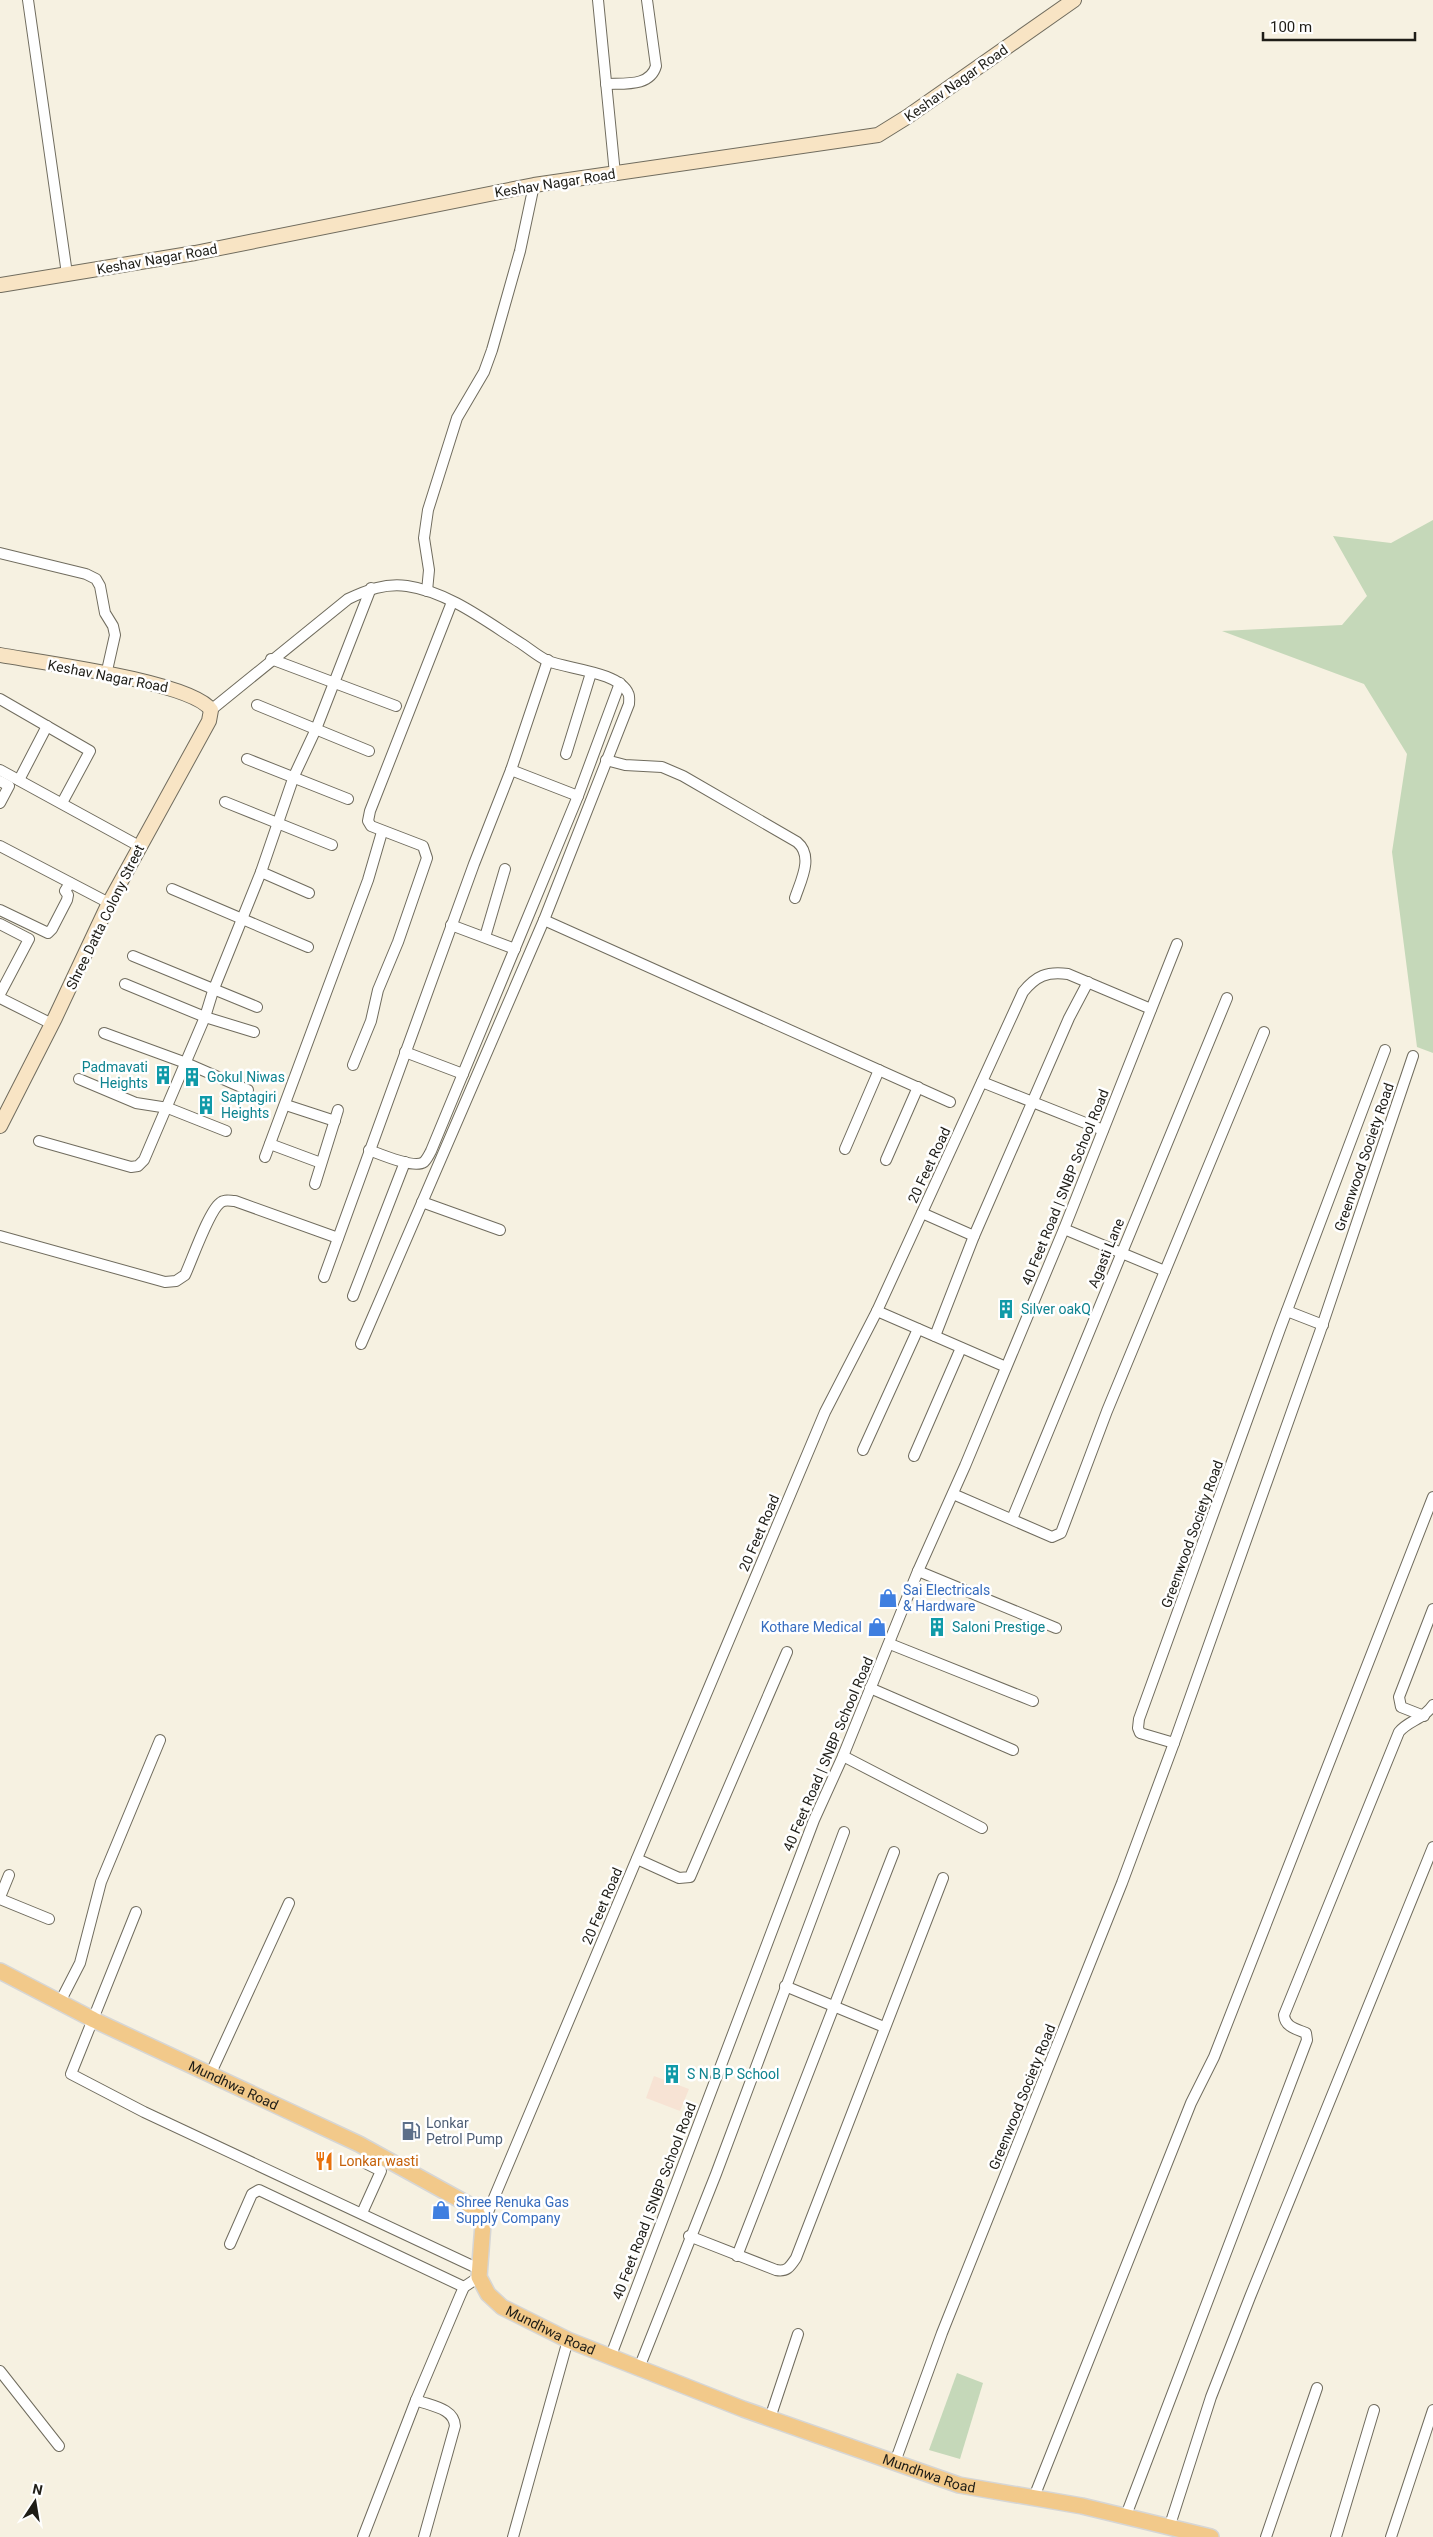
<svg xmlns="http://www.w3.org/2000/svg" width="1433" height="2537" viewBox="0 0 1433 2537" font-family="Roboto,sans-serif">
	<rect width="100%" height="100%" fill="#f6f1e1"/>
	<path fill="#f7e3d4" d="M654 2076 689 2089 680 2111 646 2098Z"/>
	<g fill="#c5d8b9">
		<path d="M1433 520V1053L1417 1047 1392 852 1407 754 1364 684 1222 631 1342 625 1367 596 1333 536 1391 543Z"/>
		<path d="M957 2373 983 2383 960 2459 929 2450Z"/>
	</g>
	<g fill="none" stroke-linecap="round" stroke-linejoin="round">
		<g stroke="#706c5e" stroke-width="12">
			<g id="street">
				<path d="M28 0 67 274"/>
				<path d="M598 0 615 174"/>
				<path d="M606 84C624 83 650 87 656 66L647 0"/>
				<path d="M0 553 86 574 96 579 100 586 105 613 113 626 115 635 106 675"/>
				<path d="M427 591 429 570 424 538 428 510 457 418 484 372 492 350 520 251 534 185"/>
				<path d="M271 659 396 706"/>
				<path d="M0 699 90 751 62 803"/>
				<path d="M257 705 369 751"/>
				<path d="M211 710 348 599C367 590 385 583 407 586 449 592 487 622 522 644 531 650 539 657 548 661 568 669 619 672 628 693 630 696 629 701 629 704L544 920 361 1344"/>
				<path d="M566 754 591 673"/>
				<path d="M247 759 348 799"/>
				<path d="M606 760 625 765 662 767 683 776 797 842C814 856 801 880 795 898"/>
				<path d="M0 770 139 846"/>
				<path d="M511 770 578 796"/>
				<path d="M19 780 47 726"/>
				<path d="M0 781 9 786 0 803"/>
				<path d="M225 802 332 845"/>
				<path d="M0 846 109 903"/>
				<path d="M261 872 309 893"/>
				<path d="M172 889 308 947"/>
				<path d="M0 910 48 933 52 929 67 900 68 895 65 891 70 883"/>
				<path d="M544 920 950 1102"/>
				<path d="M0 924 29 939 0 994"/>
				<path d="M451 925 515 949"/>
				<path d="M485 937 505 869"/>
				<path d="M133 956 257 1007"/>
				<path d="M125 984 205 1017 254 1032"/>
				<path d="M0 998 52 1024"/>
				<path d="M104 1033 186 1063 248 1090"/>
				<path d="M405 1052 463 1074"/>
				<path d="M353 1065 371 1021 378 990 398 942 427 858 423 846 371 826 368 821 370 811 452 602"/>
				<path d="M79 1079 136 1103 168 1108 226 1131"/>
				<path d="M982 1082 1103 1130"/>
				<path d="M286 1105 335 1121"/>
				<path d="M39 1141 131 1167 138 1166 144 1160 205 1017 213 991 261 872 294 776 316 729 371 588"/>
				<path d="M270 1144 321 1163"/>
				<path d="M845 1149 879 1070"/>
				<path d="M369 1150C380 1154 414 1169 424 1162 427 1159 429 1155 431 1151L578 796 620 683"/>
				<path d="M265 1157 368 880 382 832"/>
				<path d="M886 1160 918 1087"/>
				<path d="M315 1184 338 1110"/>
				<path d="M422 1202 500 1230"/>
				<path d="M922 1213 974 1236"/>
				<path d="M1064 1229 1165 1271"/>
				<path d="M0 1236 165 1282 176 1281 185 1275C192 1260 209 1211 220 1203 224 1199 230 1201 235 1201L338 1238"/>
				<path d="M324 1277 474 864 511 770 548 660"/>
				<path d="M353 1296 405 1162"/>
				<path d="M877 1311 1006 1367"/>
				<path d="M1287 1311 1323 1325"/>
				<path d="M935 1336 974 1236 1069 1018 1088 982"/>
				<path d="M863 1450 918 1329"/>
				<path d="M914 1456 961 1348"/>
				<path d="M953 1494 1052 1537 1061 1533 1107 1411 1264 1032"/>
				<path d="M1012 1519 1227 998"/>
				<path d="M918 1571 1056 1628"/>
				<path d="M890 1644 1033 1701"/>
				<path d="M870 1688 1013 1750"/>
				<path d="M1424 1716 1401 1707 1399 1697 1433 1609"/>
				<path d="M1174 1743 1140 1733 1138 1728 1139 1719 1280 1329 1385 1050"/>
				<path d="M843 1756 982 1828"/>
				<path d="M637 1859 679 1878 690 1877 787 1652"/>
				<path d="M0 1897 9 1875"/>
				<path d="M0 1899 49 1919"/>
				<path d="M136 1912 71 2074 144 2112 479 2269"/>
				<path d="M785 1986 884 2027"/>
				<path d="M60 2002 80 1963 101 1882 160 1740"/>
				<path d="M210 2075 289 1903"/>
				<path d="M362 2213 381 2171 365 2163"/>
				<path d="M483 2224 825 1412 877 1311 1023 992C1036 976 1047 971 1068 974L1151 1009"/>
				<path d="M689 2236 776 2270C787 2272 790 2267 796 2258L943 1878"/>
				<path d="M230 2244 252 2194 259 2190 464 2287"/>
				<path d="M737 2256 894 1852"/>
				<path d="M610 2358 814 1820 843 1756 918 1571 965 1466 1064 1229 1177 944"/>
				<path d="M639 2368 716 2174 844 1832"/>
				<path d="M0 2371 59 2446"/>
				<path d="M416 2400C431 2406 454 2408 455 2426L424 2537"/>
				<path d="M770 2418 798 2334"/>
				<path d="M895 2462 942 2333 1122 1883 1174 1743 1320 1332 1413 1056"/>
				<path d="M1034 2497 1191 2103 1214 2057 1433 1497"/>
				<path d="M1125 2518 1307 2040 1306 2033C1296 2029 1285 2027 1284 2015L1399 1732C1409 1720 1423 1720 1433 1705"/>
				<path d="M1169 2528 1211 2397 1250 2297 1433 1847"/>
				<path d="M363 2537 416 2400 460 2296 464 2287 479 2277"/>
				<path d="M513 2537 568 2340"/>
				<path d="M1266 2537 1317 2388"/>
				<path d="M1336 2537 1374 2410"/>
				<path d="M1391 2537 1433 2410"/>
			</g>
		</g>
		<g stroke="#706c5e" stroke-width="16">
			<g id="secondary">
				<path d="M0 285 195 253 534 185 878 135 907 117 1074 0"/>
				<path d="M0 655C39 662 193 682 211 710L209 721 109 903 55 1018 0 1126"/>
			</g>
		</g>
		<g stroke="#d6d6d5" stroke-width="18">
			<g id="primary">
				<path id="s1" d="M0 1971 94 2020 359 2144 473 2207 483 2224 479 2277 488 2294 502 2307 568 2340 743 2409 959 2485 1082 2506 1211 2537"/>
			</g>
		</g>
		<use href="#street" stroke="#fff" stroke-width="10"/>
		<use href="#secondary" stroke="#f8e4c4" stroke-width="14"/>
		<use href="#primary" stroke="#f2c98a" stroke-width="15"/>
	</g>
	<defs>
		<g id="building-bare" transform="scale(1.5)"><path d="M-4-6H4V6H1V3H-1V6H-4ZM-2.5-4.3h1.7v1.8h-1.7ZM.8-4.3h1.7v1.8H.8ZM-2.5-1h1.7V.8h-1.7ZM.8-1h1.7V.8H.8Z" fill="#0f9aa8" stroke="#fff" stroke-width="2.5" paint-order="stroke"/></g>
		<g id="shop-bare" transform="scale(1.5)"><path d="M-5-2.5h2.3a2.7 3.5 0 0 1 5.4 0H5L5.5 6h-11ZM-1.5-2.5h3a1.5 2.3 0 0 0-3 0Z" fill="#3f7fe0" stroke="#fff" stroke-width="2.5" paint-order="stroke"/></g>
		<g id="fuel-bare" transform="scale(1.5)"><path d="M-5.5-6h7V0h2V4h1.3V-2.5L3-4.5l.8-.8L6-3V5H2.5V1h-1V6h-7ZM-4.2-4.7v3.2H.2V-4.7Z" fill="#5c6f8a" stroke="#fff" stroke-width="2.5" paint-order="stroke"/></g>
		<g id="restaurant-bare" transform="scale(1.5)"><path d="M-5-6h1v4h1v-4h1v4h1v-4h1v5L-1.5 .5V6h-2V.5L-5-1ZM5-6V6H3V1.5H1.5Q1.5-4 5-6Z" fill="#e8710a" stroke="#fff" stroke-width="2.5" paint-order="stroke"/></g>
	</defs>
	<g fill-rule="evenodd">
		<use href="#building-bare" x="163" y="1075"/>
		<use href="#building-bare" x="192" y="1077"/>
		<use href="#building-bare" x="206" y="1105"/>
		<use href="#building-bare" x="1006" y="1309"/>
		<use href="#shop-bare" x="888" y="1598"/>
		<use href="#shop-bare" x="877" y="1627"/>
		<use href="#building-bare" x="937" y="1627"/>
		<use href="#building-bare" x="672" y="2074"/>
		<use href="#fuel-bare" x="411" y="2131"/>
		<use href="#restaurant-bare" x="324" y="2161"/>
		<use href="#shop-bare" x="441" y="2210"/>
	</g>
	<g text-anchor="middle" stroke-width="5" stroke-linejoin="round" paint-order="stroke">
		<g font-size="14" fill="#1e1d17" stroke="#fff">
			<text transform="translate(956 83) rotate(-35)" y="5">Keshav Nagar Road</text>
			<text transform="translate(555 183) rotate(-9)" y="5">Keshav Nagar Road</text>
			<text transform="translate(157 259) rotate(-10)" y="5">Keshav Nagar Road</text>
			<text transform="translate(108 676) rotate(11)" y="5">Keshav Nagar Road</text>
			<text transform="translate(105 917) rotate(-64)" y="5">Shree Datta Colony Street</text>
			<text transform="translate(1364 1157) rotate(-71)" y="5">Greenwood Society Road</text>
			<text transform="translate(929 1165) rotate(-65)" y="5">20 Feet Road</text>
			<text transform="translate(1065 1187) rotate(-68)" y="5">40 Feet Road | SNBP School Road</text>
			<text transform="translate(1106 1253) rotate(-68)" y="5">Agasti Lane</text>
			<text transform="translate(759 1533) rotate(-67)" y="5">20 Feet Road</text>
			<text transform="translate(1192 1534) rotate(-70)" y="5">Greenwood Society Road</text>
			<text transform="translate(828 1754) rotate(-67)" y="5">40 Feet Road | SNBP School Road</text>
			<text transform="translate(602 1906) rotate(-67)" y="5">20 Feet Road</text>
			<text dy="5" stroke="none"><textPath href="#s1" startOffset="260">Mundhwa Road</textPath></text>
			<text transform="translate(1022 2097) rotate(-68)" y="5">Greenwood Society Road</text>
			<text transform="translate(654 2201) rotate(-69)" y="5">40 Feet Road | SNBP School Road</text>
			<text dy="5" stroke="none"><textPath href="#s1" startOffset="694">Mundhwa Road</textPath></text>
			<text dy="5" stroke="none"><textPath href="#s1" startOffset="1099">Mundhwa Road</textPath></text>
		</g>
		<g font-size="14" fill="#0d838f" stroke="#fff" text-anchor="start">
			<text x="148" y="1072" text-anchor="end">Padmavati<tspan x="148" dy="16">Heights</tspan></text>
			<text x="207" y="1082">Gokul Niwas</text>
			<text x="221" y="1102">Saptagiri<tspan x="221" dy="16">Heights</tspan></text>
			<text x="1021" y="1314">Silver oakQ</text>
			<text x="952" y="1632">Saloni Prestige</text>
			<text x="687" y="2079">S N B P School</text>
		</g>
		<g font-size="14" fill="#366cbe" stroke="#fff" text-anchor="start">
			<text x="903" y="1595">Sai Electricals<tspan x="903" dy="16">&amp; Hardware</tspan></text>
			<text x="862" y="1632" text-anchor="end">Kothare Medical</text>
			<text x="456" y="2207">Shree Renuka Gas<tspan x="456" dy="16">Supply Company</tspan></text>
		</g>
		<g font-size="14" fill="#4e5e75" stroke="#fff" text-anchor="start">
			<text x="426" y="2128">Lonkar<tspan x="426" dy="16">Petrol Pump</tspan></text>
		</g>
		<g font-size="14" fill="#c56008" stroke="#fff" text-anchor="start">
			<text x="339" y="2166">Lonkar wasti</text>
		</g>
	</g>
	<g transform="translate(35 2502) rotate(12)" stroke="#ffffff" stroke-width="4" paint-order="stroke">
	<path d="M0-4L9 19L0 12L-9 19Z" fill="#1e1d17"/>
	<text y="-8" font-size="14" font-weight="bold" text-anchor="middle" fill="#1e1d17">N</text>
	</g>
	<path d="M1263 32v8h152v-8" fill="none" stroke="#1e1d17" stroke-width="2.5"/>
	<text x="1270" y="32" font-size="15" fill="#1e1d17" stroke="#ffffff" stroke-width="4" paint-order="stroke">100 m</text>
</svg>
